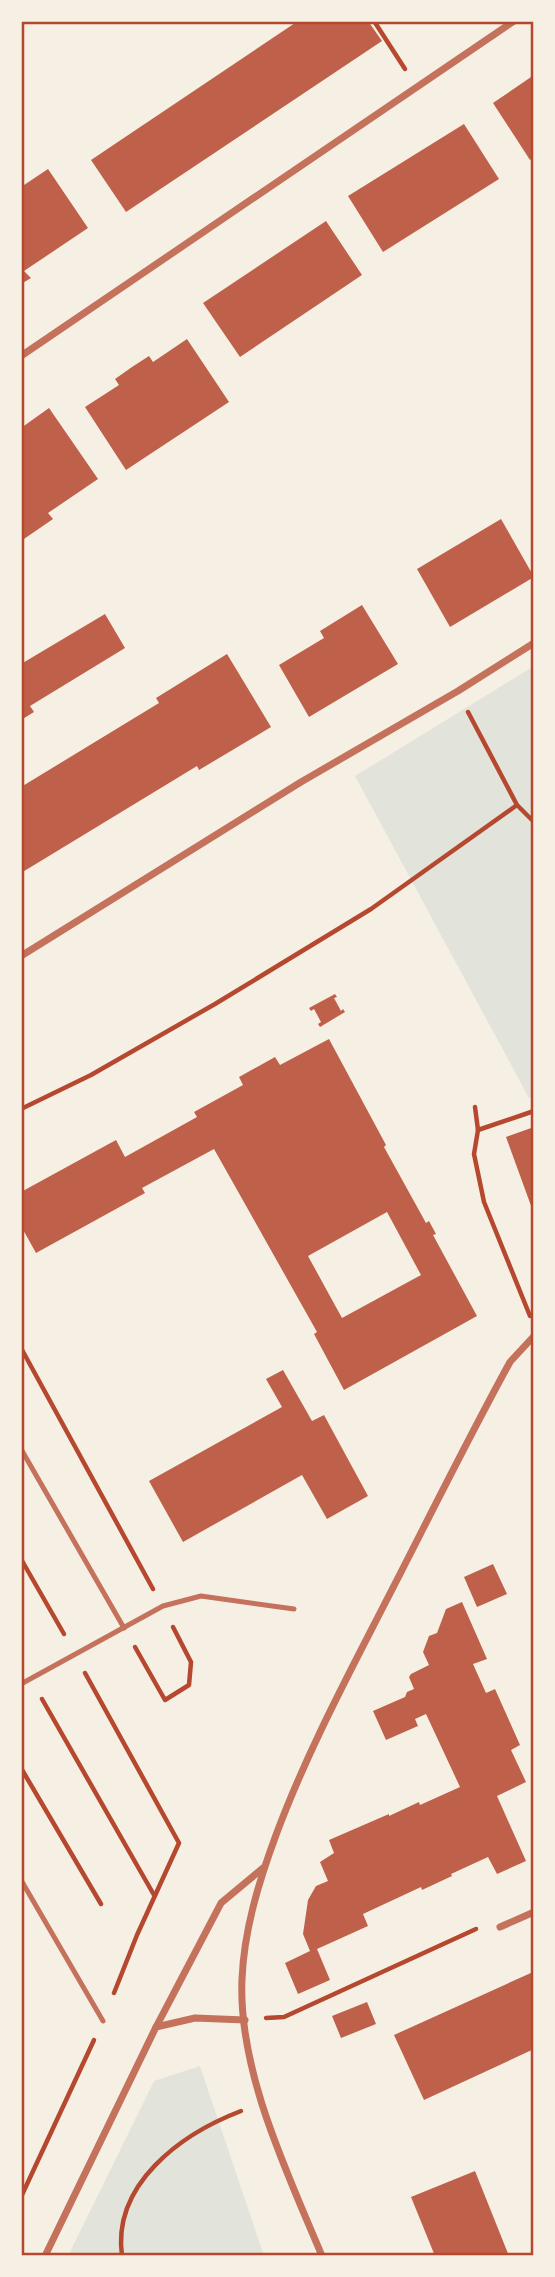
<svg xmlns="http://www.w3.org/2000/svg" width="555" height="2277" viewBox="0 0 555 2277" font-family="Arial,sans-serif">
	<rect width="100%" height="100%" fill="#f6efe4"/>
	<g fill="#e2e4dc">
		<path d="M534 666V1097L529 1098 355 776Z"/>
		<path d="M200 2066 264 2256H68L154 2081Z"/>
	</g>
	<g fill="#bf614a" fill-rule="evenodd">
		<path d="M298 21H368L382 41 126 212 91 160Z"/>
		<path d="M534 75V157L530 160 493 103Z"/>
		<path d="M464 124 499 179 383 252 348 196Z"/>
		<path d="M48 169 88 228 24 271 31 278 21 284V187Z"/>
		<path d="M326 221 362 275 240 357 203 303Z"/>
		<path d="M187 339 229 402 126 470 85 407 119 385 115 379 132 367 149 356 153 362Z"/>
		<path d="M49 408 98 479 48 513 53 519 21 541V428Z"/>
		<path d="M501 519 534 577 450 627 417 569Z"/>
		<path d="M362 605 398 664 309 717 279 665 324 638 320 631Z"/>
		<path d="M105 614 125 648 30 706 34 712 21 720V664Z"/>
		<path d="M227 654 271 727 199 770 197 766 21 873V787L159 703 156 698Z"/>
		<path d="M335 994 337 997 334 998 341 1011 343 1009 345 1012 320 1027 318 1024 321 1022 314 1009 311 1011 309 1008Z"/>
		<path d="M329 1039 386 1145 384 1147 426 1223 429 1221 436 1234 433 1235 477 1316 344 1390 314 1334 317 1332 214 1149 142 1188 145 1193 36 1253 21 1226V1192L116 1140 125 1157 197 1117 194 1112 243 1085 239 1077 275 1057 280 1065ZM387 1212 421 1275 342 1318 308 1256Z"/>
		<path d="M534 1127V1214L506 1137Z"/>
		<path d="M283 1370 312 1421 324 1415 368 1496 327 1519 302 1475 183 1542 149 1481 282 1407 266 1379Z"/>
		<path d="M493 1564 507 1594 477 1607 464 1577Z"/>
		<path d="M462 1602 487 1659 473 1664 486 1693 495 1689 520 1745 511 1750 526 1782 497 1796 526 1861 497 1874 488 1857 451 1874 452 1876 422 1890 421 1887 363 1914 368 1926 317 1949 330 1980 298 1994 285 1963 310 1951 303 1934 308 1900 316 1886 328 1881 320 1862 334 1853 329 1840 389 1814V1816L419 1802 420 1805 460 1787 426 1714 415 1719 418 1726 386 1740 373 1711 405 1697 407 1692 414 1689 409 1677 411 1674 429 1665 423 1652 429 1636 437 1633 446 1609Z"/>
		<path d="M533 1972 534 2049 424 2100 394 2035Z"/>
		<path d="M367 2002 376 2024 341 2038 332 2016Z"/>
		<path d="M475 2171 509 2256H435L411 2197Z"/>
	</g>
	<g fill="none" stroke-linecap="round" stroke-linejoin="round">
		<g stroke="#b5482f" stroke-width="4.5">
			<path d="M374 21 405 69"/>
			<path d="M517 805 534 822"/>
			<path d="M475 1107 478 1130 474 1154 484 1202 530 1316"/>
			<path d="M21 1109 91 1075 215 1004 371 909 517 805 468 712"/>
			<path d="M478 1130 534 1111"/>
			<path d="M21 1348 153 1589"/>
			<path d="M21 1559 64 1634"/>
			<path d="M135 1647 165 1700 189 1685 191 1662 173 1627"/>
			<path d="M85 1673 179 1843 137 1935 114 1993"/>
			<path d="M42 1699 154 1895"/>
			<path d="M21 1768 101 1904"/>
			<path d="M266 2018 284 2017 476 1929"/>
			<path d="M21 2197 94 2040"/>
			<path d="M122 2256C112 2184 181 2134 241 2111"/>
		</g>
		<g stroke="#c5725c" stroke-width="5">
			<path d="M21 1449 124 1628"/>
			<path d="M21 1684 163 1606 201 1596 294 1609"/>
			<path d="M21 1880 103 2021"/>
		</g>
		<g stroke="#c5725c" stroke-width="7">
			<path d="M21 356 514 21"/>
			<path d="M21 956 301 782 458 691 534 643"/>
			<path d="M500 1927 534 1912"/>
			<path d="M156 2027 221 1903 263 1868"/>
			<path d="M45 2256 156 2027 195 2018 245 2020"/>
			<path d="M322 2256C287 2172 238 2071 242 1979 244 1930 259 1881 276 1835 305 1757 343 1685 381 1611 424 1528 465 1444 510 1362L534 1336"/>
		</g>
	</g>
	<rect width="555" height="2277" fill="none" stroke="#f6efe4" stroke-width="46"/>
	<rect x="23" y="23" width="509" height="2231" fill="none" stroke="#b5482f" stroke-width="2.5"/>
</svg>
